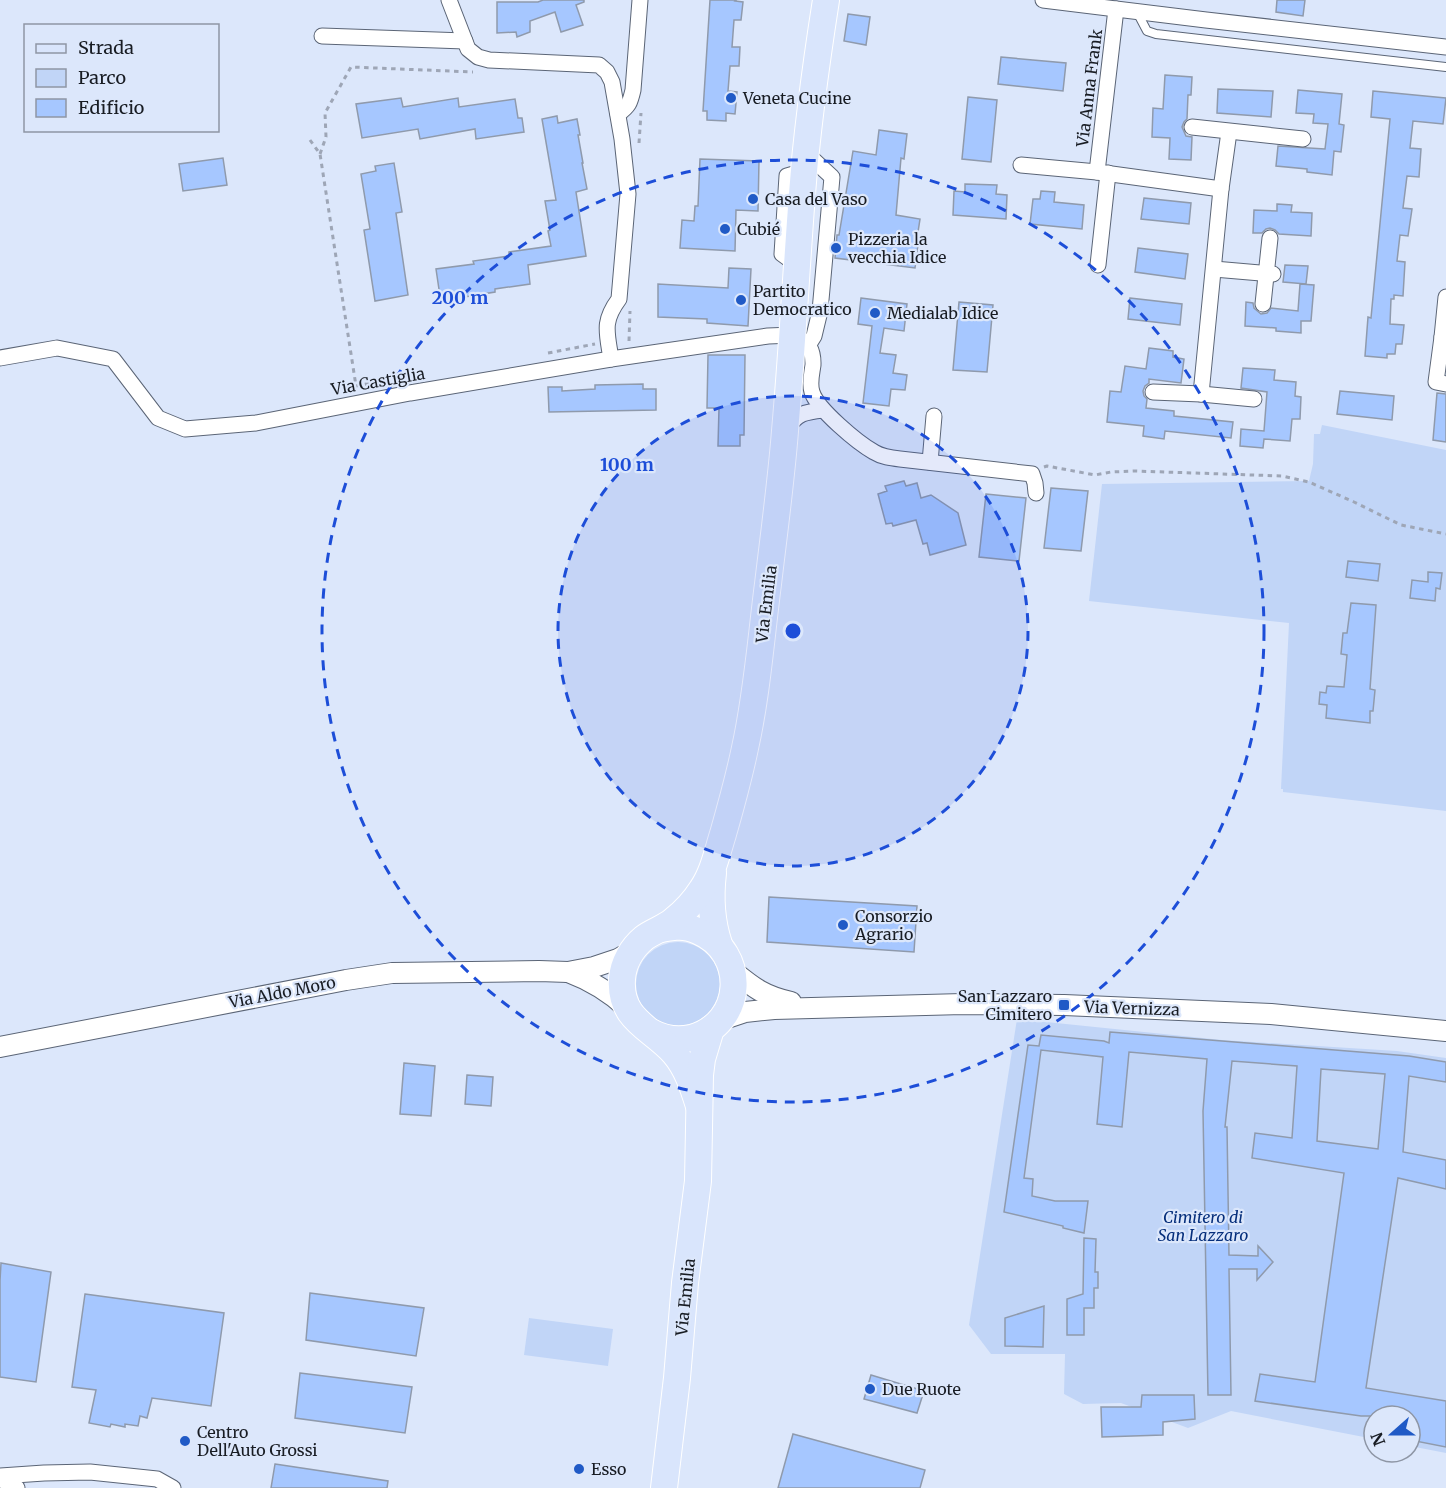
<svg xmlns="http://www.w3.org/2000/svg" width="1446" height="1488" viewBox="0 0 1446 1488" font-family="Merriweather,serif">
	<rect width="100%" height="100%" fill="#dce7fb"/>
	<g fill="#c1d5f7">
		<path d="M1322 425 1446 450V811L1283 792V789H1281L1289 623 1089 601 1102 484 1309 481 1313 464 1314 434H1320Z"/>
		<circle cx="678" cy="984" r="42"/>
		<path d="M1017 1019 1222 1040 1397 1051 1446 1058V1453L1410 1446V1416H1374V1439L1231 1411 1188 1428 1121 1403 1083 1404 1064 1394 1065 1354H991L969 1325Z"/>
		<path d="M529 1318 613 1329 608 1366 524 1355Z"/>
	</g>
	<g fill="#a6c7ff" stroke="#8f9aac" stroke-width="1.5" fill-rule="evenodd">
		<path d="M543 0H584V2L576 5 583 25 561 32 555 12 530 21V32L517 37 516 32 497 33V2H538Z"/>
		<path d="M710 0H736L735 1 743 2 741 20H734L732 47H740L739 66H730L728 91 737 92 735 114 726 113V121L707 120V111H703Z"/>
		<path d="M1277 0H1305L1303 16 1276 12Z"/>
		<path d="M848 14 870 17 866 45 844 41Z"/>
		<path d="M1001 57 1066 63 1063 91 998 84Z"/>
		<path d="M1165 75 1192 77 1191 95H1188L1187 119 1184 122 1182 127 1186 136 1192 137 1191 160 1169 159 1170 138 1152 137 1153 108 1163 109Z"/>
		<path d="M1218 89 1273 91 1271 117 1217 113Z"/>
		<path d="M1298 90 1342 94 1339 124 1344 125 1341 152 1334 151 1332 175 1307 172V169L1276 166 1278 146 1325 149 1328 124 1313 123 1314 114 1296 113Z"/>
		<path d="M1373 91 1446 98 1443 124 1413 121 1410 148 1421 149 1419 177 1407 176 1403 208 1412 209 1408 236 1400 235 1397 261 1405 262 1403 296 1394 295V299H1391L1390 324 1404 325 1402 344H1396L1395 354H1387V358L1365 356 1368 317 1371 318 1390 119 1371 117Z"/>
		<path d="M968 97 997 100 991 162 962 159Z"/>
		<path d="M401 98 403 107 458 98 459 107 515 99 518 118H522L524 132 476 139 475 129 420 139 418 129 362 138 356 104Z"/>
		<path d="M557 116 558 123 577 119 580 135H578L583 163H582L587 189 576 192 586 256 528 265 530 284 495 289V292L458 298V301L441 303 436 269 474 264 473 261 509 256V252L551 246 548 231 550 230 545 201 556 200 542 119Z"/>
		<path d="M879 130 907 134 904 159 901 158 896 215 920 219 916 245H918L915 268 835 258 837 235H839L853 151 876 155Z"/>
		<path d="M223 158 227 185 183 191 179 164Z"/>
		<path d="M700 159 759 161 758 211 736 210 735 251 680 248 682 220 694 221 695 206H698Z"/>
		<path d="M394 163 402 212 396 213 408 295 375 301 364 230 370 229 361 174 376 171 375 166Z"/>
		<path d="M965 184 997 185 996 194 1007 195 1006 219 953 215 954 191 965 192Z"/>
		<path d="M1041 191 1055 192 1054 202 1084 205 1082 229 1030 224 1033 199H1040Z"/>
		<path d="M1144 198 1191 203 1189 224 1141 219Z"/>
		<path d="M1277 204 1292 205 1291 212 1312 213 1311 236 1279 234 1275 230 1270 228 1266 229 1262 233H1253L1254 210 1277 211Z"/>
		<path d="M1138 248 1188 254 1185 279 1135 272Z"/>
		<path d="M1285 265 1308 266 1306 284 1283 282Z"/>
		<path d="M729 268 751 269 748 326 707 323V319L658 317V284L728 288Z"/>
		<path d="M1300 284 1314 285 1311 321H1301V333L1276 331V328L1245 326 1246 302 1253 303 1254 308 1261 314 1267 313 1271 308 1298 311Z"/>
		<path d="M861 298 907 304 904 331 884 328 880 353 896 355 893 373 907 375 905 390 891 389 889 406 863 403 872 326 858 324Z"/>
		<path d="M1130 298 1182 304 1180 325 1128 319Z"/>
		<path d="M959 302 993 305 987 372 953 370Z"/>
		<path d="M1149 348 1173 351V357L1184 359 1181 383 1149 379V383L1145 386 1143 391 1144 396 1147 399 1146 408 1174 411V416L1233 422 1231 438 1165 431 1164 439 1143 436 1144 426 1107 422 1110 391 1121 392 1125 366 1146 369Z"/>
		<path d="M708 355H745L744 435H740V446H718L719 408H707Z"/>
		<path d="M1243 368 1275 370 1274 380 1296 382 1295 396 1301 397 1300 419H1292L1290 441 1264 439 1263 448 1240 446 1241 429 1264 431 1267 392 1241 388Z"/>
		<path d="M643 384V389H656V410L549 412 548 387H562V391L595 389V385Z"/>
		<path d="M1340 391 1394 396 1392 420 1337 414Z"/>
		<path d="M1437 393 1446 394V442L1433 440Z"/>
		<path d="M904 481 906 486 917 483 921 498 931 495 958 513 966 545 930 555 927 543 923 544 916 520 893 526 892 523 886 524 878 494 887 491 885 486Z"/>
		<path d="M1051 488 1088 491 1081 551 1044 548Z"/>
		<path d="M986 494 1026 498 1019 561 979 557Z"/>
		<path d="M1348 561 1380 564 1378 581 1346 577Z"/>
		<path d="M1428 572 1442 573 1440 589 1436 588 1435 601 1410 598 1412 580 1428 582Z"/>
		<path d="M1351 603 1376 605 1370 689 1375 690 1373 711H1370V723L1326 718 1327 705 1319 704 1320 692 1326 693 1327 686 1344 687 1347 655 1341 654 1343 633H1347Z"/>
		<path d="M769 897 917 906 914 952 767 942Z"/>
		<path d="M1110 1032 1409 1056 1446 1062V1082L1409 1076 1403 1152 1446 1160V1189L1398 1178 1366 1388 1446 1401V1447L1410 1440V1416H1361L1255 1401 1260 1374 1315 1382 1344 1173 1252 1158 1255 1133 1292 1138 1297 1066 1232 1061 1225 1127H1227L1229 1255 1258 1256V1246L1273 1262 1257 1280V1269H1229L1231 1395H1208L1203 1111 1207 1059 1129 1052 1122 1127 1097 1124 1103 1057 1041 1050 1024 1178 1033 1179 1032 1196 1055 1201H1088L1084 1233 1063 1228V1226L1004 1212 1028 1045 1039 1046 1041 1035 1104 1041 1109 1043ZM1321 1069 1385 1074 1378 1149 1317 1141Z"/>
		<path d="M404 1063 435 1066 431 1116 400 1114Z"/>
		<path d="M467 1075 493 1077 491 1106 465 1104Z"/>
		<path d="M1084 1238 1096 1239 1095 1272H1098V1288H1094V1308H1084V1335H1067V1299L1083 1294Z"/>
		<path d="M1 1263 51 1272 36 1382 0 1377V1281Z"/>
		<path d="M310 1293 424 1308 416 1356 306 1340Z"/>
		<path d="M85 1294 224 1313 211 1406 152 1398 147 1418 140 1416 138 1426 125 1424V1427L111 1424 110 1427 89 1423 96 1390 72 1387Z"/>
		<path d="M1044 1306 1043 1347 1005 1346V1318Z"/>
		<path d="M300 1373 412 1387 405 1433 295 1418Z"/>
		<path d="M871 1375 924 1391 917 1413 864 1399Z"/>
		<path d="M1142 1395H1194L1195 1419 1163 1422V1435L1102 1437 1101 1407H1141Z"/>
		<path d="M793 1434 925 1470 920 1488H778Z"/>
		<path d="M275 1464 388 1481 387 1488H271Z"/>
	</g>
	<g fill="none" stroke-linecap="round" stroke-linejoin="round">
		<g stroke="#5b6576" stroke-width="10">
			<path id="service" d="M1137 12 1147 31 1156 34 1446 67"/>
		</g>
		<g stroke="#5b6576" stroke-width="17">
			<g id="minor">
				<path d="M449 0 468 49 478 57 489 60 599 65 607 72 612 82 622 139 628 194 619 299C602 322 607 332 611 359"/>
				<path d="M1043 0 1206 20 1446 47"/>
				<path d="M322 36 465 41"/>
				<path d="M618 114C629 106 630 103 633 90L640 0"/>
				<path d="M1192 127 1303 139"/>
				<path d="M806 153 832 177 820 311 814 336 809 344"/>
				<path d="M1021 165 1097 172 1221 189"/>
				<path d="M1097 172 1116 9"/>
				<path d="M797 265 782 254 787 176 804 171"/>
				<path d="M1098 265 1108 173"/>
				<path d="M1214 269 1273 274"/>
				<path d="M1263 304 1270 238"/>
				<path d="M1442 337 1446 297"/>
				<path d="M1446 338 1442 337 1436 382 1446 384"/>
				<path d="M0 358 57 348 113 359 158 418 185 429 256 423 410 393 611 359 768 336C791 334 814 335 813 365 812 373 809 383 812 392 817 409 858 443 874 452 882 457 891 458 900 459L1032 474 1035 483 1036 493"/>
				<path d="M1153 392 1201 394 1254 399"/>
				<path d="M1201 394 1221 189 1229 132"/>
				<path d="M787 429C797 413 805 412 823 410"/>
				<path d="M930 462 934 416"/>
				<path d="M0 1476 44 1473 90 1472 157 1479 173 1488"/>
				<path d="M0 1479 17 1488"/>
			</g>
		</g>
		<g stroke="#5b6576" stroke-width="22">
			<g id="tertiary">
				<path d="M733 971C754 988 764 996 791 1002"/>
				<path d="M568 972C592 981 610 992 628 1009"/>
				<path d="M721 1020 745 1012 774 1009 963 1004 1064 1005 1271 1014 1446 1031"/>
				<path d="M0 1047 346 980 392 973 539 971 568 972 594 967 618 959 632 951"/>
			</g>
		</g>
		<g stroke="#fff" stroke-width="28">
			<g id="primary">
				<path d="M713 873C710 898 711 920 719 944"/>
				<path d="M651 1032C664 1039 677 1041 691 1038 745 1024 748 952 698 931 691 928 682 926 675 927 671 927 666 928 661 929"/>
				<path d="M699 1106C693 1087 687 1068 674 1053 652 1028 619 1020 622 979 623 963 632 948 644 938 653 931 665 928 674 920 684 912 695 900 702 889 713 873 717 853 723 834 731 806 739 777 745 748 757 694 761 638 768 584 774 533 781 482 785 431 792 352 796 273 802 194 807 129 816 64 826 0"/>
				<path d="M664 1488 677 1378 685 1283 698 1181 700 1075 702 1059 711 1029"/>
			</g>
		</g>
		<g stroke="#9ea6b6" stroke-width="3" stroke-dasharray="4.5 4.5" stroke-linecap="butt">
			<path d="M310 140 320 154 356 386 382 381"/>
			<path d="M639 143 641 113"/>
			<path d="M320 154 326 137 325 113 351 67 473 72"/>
			<path d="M629 341 630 311"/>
			<path d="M548 353 595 344"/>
			<path d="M1044 467 1047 466 1095 475 1111 472 1135 471 1282 476 1309 482 1354 502 1401 525 1446 534"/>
		</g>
		<use href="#service" stroke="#fff" stroke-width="8"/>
		<use href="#minor" stroke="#fff" stroke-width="15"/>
		<use href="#tertiary" stroke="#fff" stroke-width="20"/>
		<use href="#primary" stroke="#d9e5fc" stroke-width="26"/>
	</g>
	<circle cx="793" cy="631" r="235" fill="#1d4ed8" fill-opacity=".12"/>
	<g fill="none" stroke="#1d4ed8" stroke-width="3" stroke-dasharray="10 8">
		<circle cx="793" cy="631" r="235"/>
		<circle cx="793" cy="631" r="471"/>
	</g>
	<g fill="#205ac6" stroke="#dce7fb" stroke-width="2">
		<circle cx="731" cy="98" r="6"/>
		<circle cx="753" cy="199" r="6"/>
		<circle cx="725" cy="229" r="6"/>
		<circle cx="836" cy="248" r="6"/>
		<circle cx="741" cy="300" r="6"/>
		<circle cx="875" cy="313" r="6"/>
		<circle cx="843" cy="925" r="6"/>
		<rect x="1058" y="999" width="12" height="12" rx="3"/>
		<circle cx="870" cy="1389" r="6"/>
		<circle cx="185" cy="1441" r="6"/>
		<circle cx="579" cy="1469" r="6"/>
	</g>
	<g text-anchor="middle" stroke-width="4.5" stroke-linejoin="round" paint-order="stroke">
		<g font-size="16" fill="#181c23" stroke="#dce7fb">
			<text transform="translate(1089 88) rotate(-83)" y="6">Via Anna Frank</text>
			<text transform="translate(378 381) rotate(-10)" y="6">Via Castiglia</text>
			<text transform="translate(766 604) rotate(-83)" y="6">Via Emilia</text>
			<text transform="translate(282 992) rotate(-11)" y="6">Via Aldo Moro</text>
			<text transform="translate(1132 1008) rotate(2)" y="6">Via Vernizza</text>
			<text transform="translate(685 1297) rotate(-84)" y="6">Via Emilia</text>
		</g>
		<g font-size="16" fill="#181c23" stroke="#dce7fb" text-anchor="start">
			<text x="743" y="104">Veneta Cucine</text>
			<text x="765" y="205">Casa del Vaso</text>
			<text x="737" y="235">Cubié</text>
			<text x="848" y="245">Pizzeria la<tspan x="848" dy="18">vecchia Idice</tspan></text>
			<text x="753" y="297">Partito<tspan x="753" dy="18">Democratico</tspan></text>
			<text x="887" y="319">Medialab Idice</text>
			<text x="855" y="922">Consorzio<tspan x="855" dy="18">Agrario</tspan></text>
			<text x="1052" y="1002" text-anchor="end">San Lazzaro<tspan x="1052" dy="18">Cimitero</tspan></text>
			<text x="882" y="1395">Due Ruote</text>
			<text x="197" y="1438">Centro<tspan x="197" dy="18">Dell'Auto Grossi</tspan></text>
			<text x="591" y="1475">Esso</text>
		</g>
		<g font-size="16" font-style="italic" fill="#052e7b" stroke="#dce7fb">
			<text x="1203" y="1223">Cimitero di<tspan x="1203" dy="18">San Lazzaro</tspan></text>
		</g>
	</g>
	<circle cx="793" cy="631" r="9" fill="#1d4ed8" stroke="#dce7fb" stroke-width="3"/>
	<g font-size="18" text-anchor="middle" font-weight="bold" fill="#1d4ed8" stroke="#dce7fb" stroke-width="4.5" stroke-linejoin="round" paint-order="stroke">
		<text x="460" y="304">200 m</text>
		<text x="627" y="471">100 m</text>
	</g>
	<rect x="24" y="24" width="195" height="108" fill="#dce7fb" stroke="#8e96a5" stroke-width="1.5"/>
	<rect x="36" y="44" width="30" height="9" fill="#d9e5fc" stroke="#8e96a5" stroke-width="1.5"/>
	<text x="78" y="54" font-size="18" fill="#181c23">Strada</text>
	<rect x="36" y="69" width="30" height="18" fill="#c1d5f7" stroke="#8e96a5" stroke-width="1.5"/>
	<text x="78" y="84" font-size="18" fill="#181c23">Parco</text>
	<rect x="36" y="99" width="30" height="18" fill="#a6c7ff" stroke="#8e96a5" stroke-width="1.5"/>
	<text x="78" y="114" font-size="18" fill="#181c23">Edificio</text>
	<g transform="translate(1392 1434) rotate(249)"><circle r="28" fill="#dce7fb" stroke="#8e96a5" stroke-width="1.5"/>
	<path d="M0-4.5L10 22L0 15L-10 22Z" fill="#205ac6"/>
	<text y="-9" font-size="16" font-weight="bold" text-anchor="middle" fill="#181c23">N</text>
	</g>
</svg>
